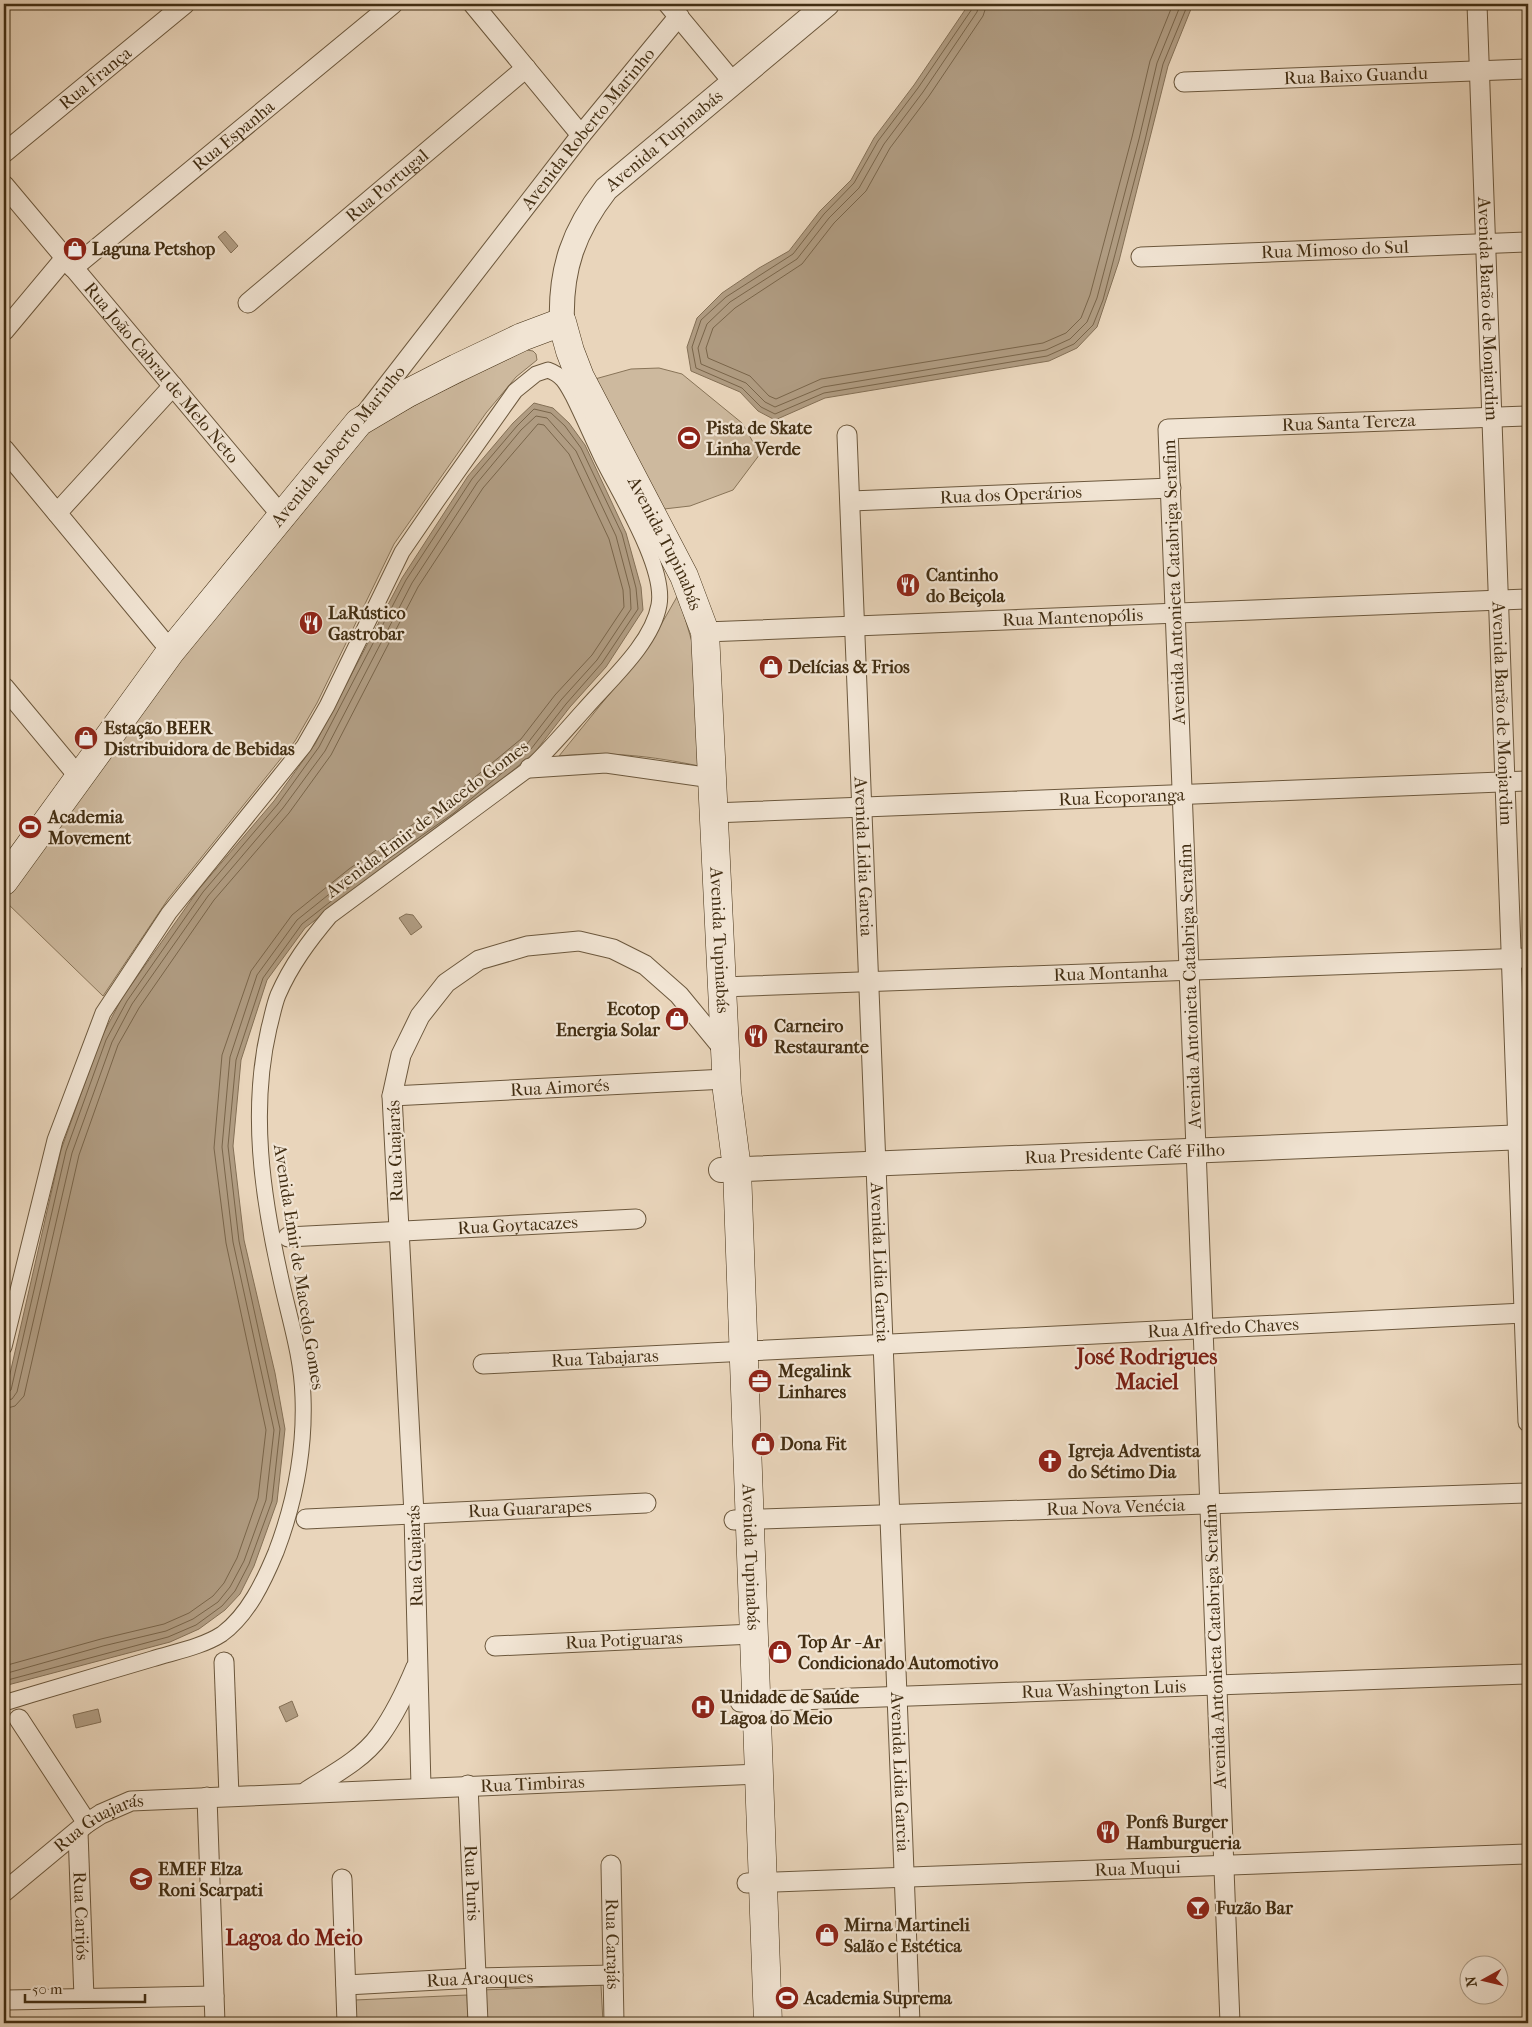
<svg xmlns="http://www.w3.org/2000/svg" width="1532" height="2027" viewBox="0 0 1532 2027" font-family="'IM FELL French Canon',serif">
	<rect width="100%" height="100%" fill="#e9d5bb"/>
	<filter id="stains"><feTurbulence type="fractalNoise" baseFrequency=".004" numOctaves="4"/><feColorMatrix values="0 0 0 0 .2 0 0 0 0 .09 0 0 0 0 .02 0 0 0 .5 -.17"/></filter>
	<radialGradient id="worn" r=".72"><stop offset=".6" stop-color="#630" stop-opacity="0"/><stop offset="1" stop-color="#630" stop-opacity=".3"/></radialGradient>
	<g fill="#cdb99e" stroke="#887458">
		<path d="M527 350 533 351 536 354 537 360 516 377 486 413 394 544 317 703 295 741 168 899 103 996 5 901 193 642 332 471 372 429 428 398Z"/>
		<path d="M659 368 682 374 742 423 760 454 733 490 690 506 664 509 595 379 631 369Z"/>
		<path d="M678 595 695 652 699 766C651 756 609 751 559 756L650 644Z"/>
		<path d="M601 1985 603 2023H484L482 1990Z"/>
		<path d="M467 1995 468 2023H357L355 2000Z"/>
	</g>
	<g fill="#b09c82" stroke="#847056">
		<path d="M969 4H1193L1168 66 1119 261 1097 327 1077 348 1049 361 825 398 775 420 758 411 740 392 691 371 687 347 697 318 722 293 759 268 789 251 820 211 851 180 874 138 914 85Z"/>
		<path d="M225 231 238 246 231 253 218 237Z"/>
		<path d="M534 403 553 408 569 423 585 445 626 533 641 587 643 610 606 667 570 707 535 752 457 817 360 885 305 928 267 980 241 1060 233 1146 244 1240 275 1373 285 1429 277 1502 254 1566 240 1594 225 1610 199 1629 170 1642 4 1686V1400L61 1150 101 1038 122 998 199 889 274 801 315 744 402 578 468 476 513 423Z"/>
		<path d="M406 914 413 915 422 927 411 935 399 918Z"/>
		<path d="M292 1701 298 1716 286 1722 279 1707Z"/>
		<path d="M98 1709 101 1722 76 1728 73 1715Z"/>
	</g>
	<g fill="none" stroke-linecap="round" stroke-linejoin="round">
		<g stroke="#79654a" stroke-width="1">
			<path d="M973 4 972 9 918 88 878 141 854 183 824 214 793 254 726 297 701 320 692 347 696 368 742 388 761 407 775 414 824 393 1047 356 1074 344 1093 325 1103 300 1145 140 1163 64 1188 4"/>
			<path d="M979 4 977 12 923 92 884 144 859 188 829 218 797 259 730 302 707 324 698 348 701 364 746 383 765 402 775 407 823 387 1046 350 1070 339 1087 322 1097 298 1139 139 1157 63 1181 4"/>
			<path d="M987 4 983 16 929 96 890 148 866 191 834 223 802 264 735 308 713 328 706 348 708 358 750 376 769 396 776 399 821 379 1043 343 1066 333 1081 318 1090 295 1132 137 1150 61 1173 4"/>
			<path d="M4 1395 11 1390 66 1151 106 1040 127 1001 203 892 278 804 319 747 406 580 472 479 517 426 534 409 551 413 565 426 581 448 622 534 636 588 638 609 602 663 566 704 531 749 454 813 357 881 302 924 263 978 236 1060 228 1146 239 1241 280 1429 272 1501 249 1564 235 1591 222 1606 196 1625 168 1637 4 1681"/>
			<path d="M4 1401 12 1399 17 1392 72 1153 112 1042 132 1004 208 896 283 808 325 751 412 583 477 483 521 430 536 416 547 418 576 451 616 536 630 589 631 609 597 660 561 700 527 744 450 808 353 875 297 920 257 975 230 1057 222 1147 233 1242 274 1430 266 1500 244 1561 230 1587 218 1602 193 1619 166 1631 103 1646 4 1674"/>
			<path d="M4 1409 15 1406 24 1396 79 1155 118 1045 139 1008 214 900 289 813 331 755 418 587 483 488 538 424 544 425 569 454 609 539 623 590 624 607 592 655 555 695 521 739 445 802 349 869 292 915 251 971 222 1055 214 1148 226 1243 266 1430 258 1498 237 1558 224 1583 213 1596 189 1613 164 1624 101 1639 4 1666"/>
		</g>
		<g stroke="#6c583d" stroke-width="17">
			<path id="pedestrian" d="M4 1347 55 1140 103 1013 169 913 304 746 327 706 402 552 437 501 515 391 536 374 548 370C562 375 566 383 573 396 583 416 592 437 602 458 619 493 666 567 659 605 652 644 609 681 584 710 566 730 549 750 530 768L330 916C309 941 291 965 278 995 274 1005 272 1017 269 1028 250 1110 262 1194 280 1275 288 1314 302 1355 303 1397 305 1451 295 1502 276 1552 264 1581 248 1615 222 1634 202 1647 174 1652 152 1659 102 1674 53 1688 4 1703"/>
		</g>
		<g stroke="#6c583d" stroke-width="21">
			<g id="minor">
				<path d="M473 4 581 135"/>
				<path d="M668 4 732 81"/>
				<path id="s1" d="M1477 4 1528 1422"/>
				<path id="s2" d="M1184 82 1528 69"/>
				<path id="s3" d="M4 153 185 4"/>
				<path id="s4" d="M4 185 282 516"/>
				<path id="s5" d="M1141 257 1528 242"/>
				<path id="s6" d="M73 268 393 4"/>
				<path id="s7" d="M248 303 526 68"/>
				<path d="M4 331 65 258"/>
				<path id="s8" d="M365 414 581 135 679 16"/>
				<path id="s9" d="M847 435 910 2023"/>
				<path d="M4 449 171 651"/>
				<path id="s10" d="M851 501 1171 488"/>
				<path d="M57 513 173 386"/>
				<path id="s11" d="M705 632 1528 599"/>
				<path d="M4 687 79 777"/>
				<path d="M530 768 606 763 712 778"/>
				<path id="s12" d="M713 813 1528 781"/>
				<path id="s13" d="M722 987 1528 958"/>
				<path id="s14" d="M392 1096 726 1079"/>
				<path id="s15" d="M288 1237 636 1219"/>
				<path id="s16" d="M483 1364 1524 1313"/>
				<path id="s17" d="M306 1519 646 1503"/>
				<path id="s18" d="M734 1520 1528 1493"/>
				<path id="s19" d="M495 1646 753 1634"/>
				<path d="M224 1662 229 1796"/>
				<path id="s20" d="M740 1702 1528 1674"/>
				<path d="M19 1719 87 1823"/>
				<path id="s21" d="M468 1785 478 2023"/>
				<path d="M421 1787 414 1514 392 1096 401 1055 420 1016 446 983 479 960 527 946 579 941 613 949 645 965 679 995 725 1051"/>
				<path d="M307 1791C332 1775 362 1760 380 1735 395 1714 406 1691 416 1667"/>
				<path d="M207 1797 215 2023"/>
				<path id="s22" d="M78 1832 84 1998"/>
				<path id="s23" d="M611 1865 614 2023"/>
				<path d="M342 1879 347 2023"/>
				<path id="s24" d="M747 1883 1528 1854"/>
				<path id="s25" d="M4 1892 87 1823 101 1814 131 1801 759 1774"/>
				<path id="s26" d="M346 1985 476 1978 613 1975"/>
				<path d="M7 2000 214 1996"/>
				<path id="s27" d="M1230 2023 1168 429 1528 416"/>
			</g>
		</g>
		<g stroke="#6c583d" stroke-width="26">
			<g id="tertiary">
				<path id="s28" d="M562 322C560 269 574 230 606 189L827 4"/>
				<path id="s29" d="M721 1170 1528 1137"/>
			</g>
		</g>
		<g stroke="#422e13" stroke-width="29">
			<g id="secondary">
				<path id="s30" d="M4 881 171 651 359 422 408 393 457 368 522 337 562 322 570 351 580 377 684 576 705 632 727 1091 737 1169 768 2023"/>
			</g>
		</g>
		<use href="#pedestrian" stroke="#f1e4d3" stroke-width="15"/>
		<use href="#minor" stroke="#f1e4d3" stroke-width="19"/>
		<use href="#tertiary" stroke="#f1e4d3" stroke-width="24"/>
		<use href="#secondary" stroke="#f1e4d3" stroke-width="28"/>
	</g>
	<defs>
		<g id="shop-disc" transform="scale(1.25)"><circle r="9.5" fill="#8f2418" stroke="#f1e4d3"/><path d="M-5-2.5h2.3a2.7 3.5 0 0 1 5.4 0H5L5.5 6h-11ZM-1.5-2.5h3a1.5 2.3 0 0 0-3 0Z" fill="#fff"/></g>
		<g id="stadium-disc" transform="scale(1.25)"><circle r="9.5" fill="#8f2418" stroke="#f1e4d3"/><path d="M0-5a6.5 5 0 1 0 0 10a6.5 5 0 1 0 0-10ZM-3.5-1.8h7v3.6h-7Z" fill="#fff"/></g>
		<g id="restaurant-disc" transform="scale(1.25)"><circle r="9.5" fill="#8f2418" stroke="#f1e4d3"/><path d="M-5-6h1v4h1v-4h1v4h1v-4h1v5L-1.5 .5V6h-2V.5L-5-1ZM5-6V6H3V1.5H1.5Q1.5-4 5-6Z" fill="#fff"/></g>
		<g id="office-disc" transform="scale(1.25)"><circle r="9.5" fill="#8f2418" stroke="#f1e4d3"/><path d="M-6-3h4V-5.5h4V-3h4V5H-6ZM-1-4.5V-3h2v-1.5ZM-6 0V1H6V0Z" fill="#fff"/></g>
		<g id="church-disc" transform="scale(1.25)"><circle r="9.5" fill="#8f2418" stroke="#f1e4d3"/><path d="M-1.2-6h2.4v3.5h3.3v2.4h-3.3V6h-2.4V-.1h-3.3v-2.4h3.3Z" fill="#fff"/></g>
		<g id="hospital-disc" transform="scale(1.25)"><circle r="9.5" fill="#8f2418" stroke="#f1e4d3"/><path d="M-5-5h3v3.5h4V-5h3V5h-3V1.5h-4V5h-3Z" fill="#fff"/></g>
		<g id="school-disc" transform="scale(1.25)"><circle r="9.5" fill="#8f2418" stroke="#f1e4d3"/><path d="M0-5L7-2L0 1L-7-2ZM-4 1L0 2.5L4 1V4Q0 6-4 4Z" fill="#fff"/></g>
		<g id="bar-disc" transform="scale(1.25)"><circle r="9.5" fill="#8f2418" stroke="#f1e4d3"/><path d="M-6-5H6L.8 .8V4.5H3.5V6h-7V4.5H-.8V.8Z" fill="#fff"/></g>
	</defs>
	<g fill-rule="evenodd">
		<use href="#shop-disc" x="75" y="249"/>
		<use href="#stadium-disc" x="689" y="438"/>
		<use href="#restaurant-disc" x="908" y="585"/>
		<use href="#restaurant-disc" x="311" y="623"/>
		<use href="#shop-disc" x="771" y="667"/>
		<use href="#shop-disc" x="86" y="738"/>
		<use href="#stadium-disc" x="30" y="827"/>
		<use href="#shop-disc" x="677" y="1019"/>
		<use href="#restaurant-disc" x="756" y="1036"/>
		<use href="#office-disc" x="760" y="1381"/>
		<use href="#shop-disc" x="763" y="1444"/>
		<use href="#church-disc" x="1050" y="1461"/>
		<use href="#shop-disc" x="780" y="1652"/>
		<use href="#hospital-disc" x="703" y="1707"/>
		<use href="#restaurant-disc" x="1108" y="1832"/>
		<use href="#school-disc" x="141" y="1879"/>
		<use href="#bar-disc" x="1198" y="1908"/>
		<use href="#shop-disc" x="827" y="1935"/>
		<use href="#stadium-disc" x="787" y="1998"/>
	</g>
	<g text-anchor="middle" stroke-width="4.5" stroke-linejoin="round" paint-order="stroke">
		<g font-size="18" fill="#422e13" stroke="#f1e4d3">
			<text dy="6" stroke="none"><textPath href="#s2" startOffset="172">Rua Baixo Guandu</textPath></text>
			<text dy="6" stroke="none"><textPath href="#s3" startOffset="118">Rua França</textPath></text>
			<text dy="6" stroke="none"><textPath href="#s8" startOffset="362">Avenida Roberto Marinho</textPath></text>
			<text dy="6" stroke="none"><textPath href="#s6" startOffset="208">Rua Espanha</textPath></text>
			<text dy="6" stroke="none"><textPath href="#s28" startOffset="219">Avenida Tupinabás</textPath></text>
			<text dy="6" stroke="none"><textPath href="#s7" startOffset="182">Rua Portugal</textPath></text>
			<text dy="6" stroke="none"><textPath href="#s5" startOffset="194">Rua Mimoso do Sul</textPath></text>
			<text dy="6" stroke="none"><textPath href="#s1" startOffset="305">Avenida Barão de Monjardim</textPath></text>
			<text dy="6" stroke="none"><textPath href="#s4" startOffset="245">Rua João Cabral de Melo Neto</textPath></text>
			<text dy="6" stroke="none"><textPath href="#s27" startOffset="1776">Rua Santa Tereza</textPath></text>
			<text transform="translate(338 446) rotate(-51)" y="6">Avenida Roberto Marinho</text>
			<text dy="6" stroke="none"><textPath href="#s10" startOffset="160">Rua dos Operários</textPath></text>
			<text dy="6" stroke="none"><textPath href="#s30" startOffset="1052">Avenida Tupinabás</textPath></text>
			<text transform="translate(1174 582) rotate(-92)" y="6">Avenida Antonieta Catabriga Serafim</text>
			<text dy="6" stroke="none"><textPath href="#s11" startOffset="368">Rua Mantenopólis</textPath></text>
			<text dy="6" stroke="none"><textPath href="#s1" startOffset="710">Avenida Barão de Monjardim</textPath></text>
			<text dy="6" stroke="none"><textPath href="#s12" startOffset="409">Rua Ecoporanga</textPath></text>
			<text transform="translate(427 819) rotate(-37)" y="6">Avenida Emir de Macedo Gomes</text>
			<text dy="6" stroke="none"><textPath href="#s9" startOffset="422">Avenida Lidia Garcia</textPath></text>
			<text dy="6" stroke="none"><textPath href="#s30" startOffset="1458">Avenida Tupinabás</textPath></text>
			<text dy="6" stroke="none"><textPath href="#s13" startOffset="389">Rua Montanha</textPath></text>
			<text transform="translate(1190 986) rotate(-92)" y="6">Avenida Antonieta Catabriga Serafim</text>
			<text dy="6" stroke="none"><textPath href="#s14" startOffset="168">Rua Aimorés</textPath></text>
			<text transform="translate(395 1151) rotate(-92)" y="6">Rua Guajarás</text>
			<text dy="6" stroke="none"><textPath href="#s29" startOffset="404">Rua Presidente Café Filho</textPath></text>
			<text dy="6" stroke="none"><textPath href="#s15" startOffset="230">Rua Goytacazes</textPath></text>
			<text dy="6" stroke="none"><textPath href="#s9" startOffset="828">Avenida Lidia Garcia</textPath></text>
			<text transform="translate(299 1267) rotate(81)" y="6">Avenida Emir de Macedo Gomes</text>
			<text dy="6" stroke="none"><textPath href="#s16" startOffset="741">Rua Alfredo Chaves</textPath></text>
			<text dy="6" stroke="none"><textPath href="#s16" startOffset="122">Rua Tabajaras</textPath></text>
			<text dy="6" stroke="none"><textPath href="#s18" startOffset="382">Rua Nova Venécia</textPath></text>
			<text dy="6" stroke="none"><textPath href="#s17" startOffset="224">Rua Guararapes</textPath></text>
			<text transform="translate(415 1556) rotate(-92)" y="6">Rua Guajarás</text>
			<text dy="6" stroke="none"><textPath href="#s30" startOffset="2076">Avenida Tupinabás</textPath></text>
			<text dy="6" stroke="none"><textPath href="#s19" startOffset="129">Rua Potiguaras</textPath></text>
			<text transform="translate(1215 1646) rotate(-92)" y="6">Avenida Antonieta Catabriga Serafim</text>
			<text dy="6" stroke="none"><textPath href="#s20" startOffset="364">Rua Washington Luis</textPath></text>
			<text dy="6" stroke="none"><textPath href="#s9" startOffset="1338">Avenida Lidia Garcia</textPath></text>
			<text dy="6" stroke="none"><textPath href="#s25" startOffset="559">Rua Timbiras</textPath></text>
			<text dy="6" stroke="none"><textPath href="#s25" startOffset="119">Rua Guajarás</textPath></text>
			<text dy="6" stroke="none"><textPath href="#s24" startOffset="391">Rua Muqui</textPath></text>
			<text dy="6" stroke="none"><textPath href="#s21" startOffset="98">Rua Puris</textPath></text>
			<text dy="6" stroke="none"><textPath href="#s22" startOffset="84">Rua Carijós</textPath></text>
			<text dy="6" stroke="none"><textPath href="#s23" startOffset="79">Rua Carajás</textPath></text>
			<text dy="6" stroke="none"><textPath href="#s26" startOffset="134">Rua Araoques</textPath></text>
		</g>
		<g font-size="18" font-weight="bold" fill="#422e13" stroke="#f1e4d3" text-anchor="start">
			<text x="92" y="255">Laguna Petshop</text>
			<text x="706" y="434">Pista de Skate<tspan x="706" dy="21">Linha Verde</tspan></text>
			<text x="926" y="581">Cantinho<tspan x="926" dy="21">do Beiçola</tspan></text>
			<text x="328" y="619">LaRústico<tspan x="328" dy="21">Gastrobar</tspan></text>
			<text x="788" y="673">Delícias &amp; Frios</text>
			<text x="104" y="734">Estação BEER<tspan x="104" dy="21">Distribuidora de Bebidas</tspan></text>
			<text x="48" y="823">Academia<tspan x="48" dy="21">Movement</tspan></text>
			<text x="660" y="1015" text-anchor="end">Ecotop<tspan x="660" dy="21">Energia Solar</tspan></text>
			<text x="774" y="1032">Carneiro<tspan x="774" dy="21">Restaurante</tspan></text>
			<text x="778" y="1377">Megalink<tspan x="778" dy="21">Linhares</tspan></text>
			<text x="780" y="1450">Dona Fit</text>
			<text x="1068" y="1457">Igreja Adventista<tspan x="1068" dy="21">do Sétimo Dia</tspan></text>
			<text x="798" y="1648">Top Ar - Ar<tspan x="798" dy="21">Condicionado Automotivo</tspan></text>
			<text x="720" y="1703">Unidade de Saúde<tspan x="720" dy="21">Lagoa do Meio</tspan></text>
			<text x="1126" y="1828">Ponfs Burger<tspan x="1126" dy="21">Hamburgueria</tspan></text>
			<text x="158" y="1875">EMEF Elza<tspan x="158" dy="21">Roni Scarpati</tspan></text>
			<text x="1216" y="1914">Fuzão Bar</text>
			<text x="844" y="1931">Mirna Martineli<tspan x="844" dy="21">Salão e Estética</tspan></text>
			<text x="804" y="2004">Academia Suprema</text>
		</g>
		<g font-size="22" font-weight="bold" fill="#7a1f14" stroke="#f1e4d3">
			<text x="1147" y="1364">José Rodrigues<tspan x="1147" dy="25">Maciel</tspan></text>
			<text x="294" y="1945">Lagoa do Meio</text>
		</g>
	</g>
	<rect width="1532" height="2027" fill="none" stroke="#e9d5bb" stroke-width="20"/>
	<rect x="5" y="5" width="1522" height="2017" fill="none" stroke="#422e13" stroke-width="2.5"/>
	<rect x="10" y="10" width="1512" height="2007" fill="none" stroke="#422e13"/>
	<g transform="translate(1484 1980) rotate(262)"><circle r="24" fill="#f1e4d3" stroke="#ab9b86"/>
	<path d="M0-4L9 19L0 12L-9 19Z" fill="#8f2418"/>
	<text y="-8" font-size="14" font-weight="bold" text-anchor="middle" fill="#422e13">N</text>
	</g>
	<path d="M25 1994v8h120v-8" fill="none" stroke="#422e13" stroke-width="2.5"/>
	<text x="32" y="1994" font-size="15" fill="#422e13" stroke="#f1e4d3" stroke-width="4" paint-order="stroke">50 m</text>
	<rect width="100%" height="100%" filter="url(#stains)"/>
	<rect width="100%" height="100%" fill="url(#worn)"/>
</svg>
